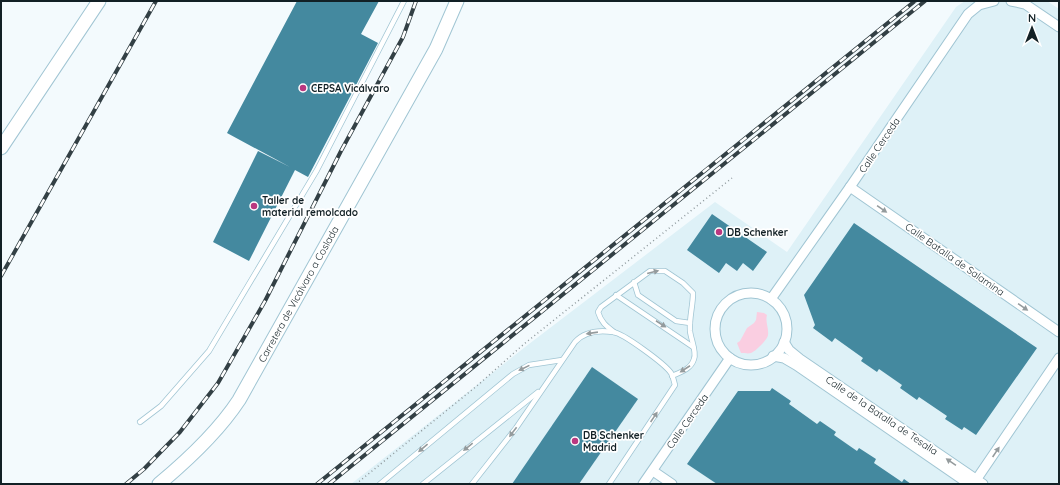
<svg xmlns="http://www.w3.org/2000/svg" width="1060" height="485" viewBox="0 0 1060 485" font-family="Quicksand,sans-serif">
	<rect width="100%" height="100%" fill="#f3fafd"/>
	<path fill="#def1f7" d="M965 1H1047L1059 9V484H351L529 344 715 202 787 252 956 7Z"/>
	<path fill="#facee1" d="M757 312 764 313 767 315C765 322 769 328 768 335 768 339 755 352 751 353 748 354 745 353 741 353L737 343 740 341 747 328 754 323 756 320Z"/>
	<g fill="#44899f">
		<path d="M297 1H379L361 34 378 43 308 177 295 170 249 261 213 242 258 151 290 167 227 133Z"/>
		<path d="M712 214 767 252 753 271 743 263 737 271 726 263 719 273 687 250Z"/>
		<path d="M854 223 1037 348 976 435 964 427 962 430 945 419 947 416 919 397 917 400 900 388 902 385 879 369 877 372 861 361 863 358 835 338 832 342 813 328 815 325 804 295Z"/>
		<path d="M592 367 638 399 579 484H512Z"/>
		<path d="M772 388 791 401 789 404 817 424 820 421 836 432 834 435 857 451 859 448 876 459 874 463 902 482 904 479 911 484H717L687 464 738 391H770Z"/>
	</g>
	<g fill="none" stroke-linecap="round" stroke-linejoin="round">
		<g stroke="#a0c5d3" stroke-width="6">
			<g id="lane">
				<path d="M634 282 638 295 676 321 690 323"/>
				<path d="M616 295 693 347"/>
				<path d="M614 332C606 326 601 322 598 312L601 307 650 271H665L683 283 693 293C693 306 689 318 690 331 691 340 697 352 694 359 691 369 681 372 672 376"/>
				<path d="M140 422 161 406 209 351 317 170 404 1"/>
				<path d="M380 484 513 374 529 365 562 360"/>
				<path d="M423 484 538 392"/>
				<path d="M472 484 516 428 575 342C584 332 599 330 613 332 623 333 665 364 671 373 673 376 674 382 675 385L609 484"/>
			</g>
		</g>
		<g stroke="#a0c5d3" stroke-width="11">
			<g id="street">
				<path d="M1011 1 1025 4 1059 27"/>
				<path d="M850 187 1059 332"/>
				<circle cx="751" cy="329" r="36"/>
				<path d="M771 299 850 187 968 14 979 5 994 1"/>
				<path d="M784 342 789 350 800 359 983 484"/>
				<path d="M773 356 784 358 796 365 969 484"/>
				<path d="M653 471 672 484"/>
				<path d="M974 483 1059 358"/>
				<path d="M643 484 730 358"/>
			</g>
		</g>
		<g stroke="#a0c5d3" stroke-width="15">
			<g id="secondary">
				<path d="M1 148 99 1"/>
				<path d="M159 484C189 459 218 432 239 400L436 49 457 1"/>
			</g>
		</g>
		<path stroke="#8e989c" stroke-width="1.5" stroke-dasharray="1 3" stroke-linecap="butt" d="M356 484 478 385 524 344 732 178"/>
		<use href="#lane" stroke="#fff" stroke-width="4.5"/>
		<use href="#street" stroke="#fff" stroke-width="9"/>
		<use href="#secondary" stroke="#fff" stroke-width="13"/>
		<g stroke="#334045" stroke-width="4">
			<g id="rail">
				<path d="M1 276 156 1"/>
				<path d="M126 484 144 469 180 432 218 383 265 301 341 151 403 37 416 1"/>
				<path d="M317 484 915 1"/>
				<path d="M329 484 925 1"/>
			</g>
		</g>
		<use href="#rail" stroke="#fff" stroke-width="2.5" stroke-dasharray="8" stroke-linecap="butt"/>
	</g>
	<defs><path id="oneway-solid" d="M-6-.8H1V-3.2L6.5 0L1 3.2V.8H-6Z"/></defs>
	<g fill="#949b9d">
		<use href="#oneway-solid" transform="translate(882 209) rotate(35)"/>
		<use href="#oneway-solid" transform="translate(653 272) rotate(-14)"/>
		<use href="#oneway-solid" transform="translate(1023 307) rotate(35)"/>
		<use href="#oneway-solid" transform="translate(661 324) rotate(33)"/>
		<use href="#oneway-solid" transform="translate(592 333) rotate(172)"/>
		<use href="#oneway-solid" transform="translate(524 368) rotate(154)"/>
		<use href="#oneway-solid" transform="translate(685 369) rotate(147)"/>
		<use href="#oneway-solid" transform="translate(654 417) rotate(-56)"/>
		<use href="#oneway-solid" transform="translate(513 432) rotate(127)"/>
		<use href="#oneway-solid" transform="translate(468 447) rotate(141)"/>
		<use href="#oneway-solid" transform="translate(423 448) rotate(140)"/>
		<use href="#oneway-solid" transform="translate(996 452) rotate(-56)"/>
		<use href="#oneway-solid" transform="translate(951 462) rotate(-146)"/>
	</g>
	<g fill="#ba3880" stroke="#fff" stroke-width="1.5">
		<circle cx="303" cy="88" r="4"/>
		<circle cx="254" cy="206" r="4"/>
		<circle cx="719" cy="232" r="4"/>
		<circle cx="575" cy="441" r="4"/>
	</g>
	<g text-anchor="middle" stroke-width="3.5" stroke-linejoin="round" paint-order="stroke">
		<g font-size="10" font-weight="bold" fill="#122025" stroke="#fff" text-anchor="start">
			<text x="311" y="92">CEPSA Vicálvaro</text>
			<text x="262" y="204">Taller de<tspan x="262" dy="12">material remolcado</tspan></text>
			<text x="727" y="236">DB Schenker</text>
			<text x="583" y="439">DB Schenker<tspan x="583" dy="12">Madrid</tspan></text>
		</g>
		<g font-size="10" fill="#122025" stroke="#fff">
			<text transform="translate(879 145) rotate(-56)" y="4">Calle Cerceda</text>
			<text transform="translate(955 259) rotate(35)" y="4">Calle Batalla de Salamina</text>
			<text transform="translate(298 294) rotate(-61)" y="4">Carretera de Vicálvaro a Coslada</text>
			<text transform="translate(882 415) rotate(34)" y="4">Calle de la Batalla de Tesalia</text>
			<text transform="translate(687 421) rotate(-55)" y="4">Calle Cerceda</text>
		</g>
	</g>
	<rect width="1060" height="485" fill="none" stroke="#122025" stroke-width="4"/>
	<g transform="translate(1032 28)" stroke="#ffffff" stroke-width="3" paint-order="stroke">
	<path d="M0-3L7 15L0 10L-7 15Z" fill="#122025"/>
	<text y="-6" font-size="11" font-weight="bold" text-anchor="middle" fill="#122025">N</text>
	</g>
</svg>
